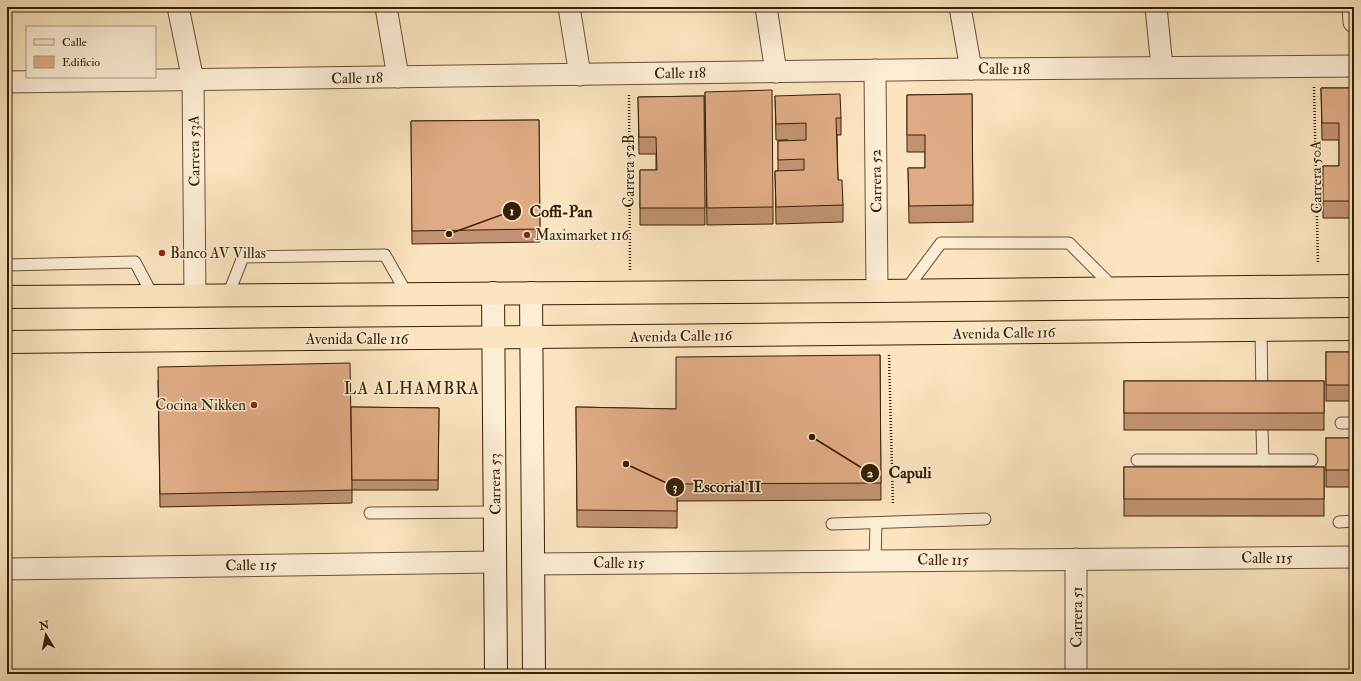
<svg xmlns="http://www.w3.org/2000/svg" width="1361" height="681" viewBox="0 0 1361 681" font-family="'IM FELL Double Pica',serif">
	<rect width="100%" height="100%" fill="#fbe4bf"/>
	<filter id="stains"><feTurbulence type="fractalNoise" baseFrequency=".005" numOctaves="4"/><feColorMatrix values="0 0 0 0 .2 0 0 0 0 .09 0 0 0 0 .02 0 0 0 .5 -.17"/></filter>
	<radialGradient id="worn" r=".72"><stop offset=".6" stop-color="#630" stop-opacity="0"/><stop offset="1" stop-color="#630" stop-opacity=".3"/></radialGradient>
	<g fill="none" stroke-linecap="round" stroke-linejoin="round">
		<g stroke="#685134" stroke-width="13">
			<g id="lane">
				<path d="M7 265 135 262 153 296"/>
				<path d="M905 291 941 243H1069L1114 288"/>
				<path d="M228 295 243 257 385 255 407 294"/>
				<path d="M1261 330 1262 396"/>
				<path d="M1341 423H1354"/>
				<path d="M1262 430 1263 460"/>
				<path d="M1137 460H1312"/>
				<path d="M370 513 495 512"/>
				<path d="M1339 522 1354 521"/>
				<path d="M832 524 985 519"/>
				<path d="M875 561 876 523"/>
			</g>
		</g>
		<g stroke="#685134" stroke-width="23">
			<g id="street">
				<path d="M178 7 193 80 195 296"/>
				<path d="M386 7 398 77"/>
				<path d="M569 7 580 75"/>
				<path d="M766 7 776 72"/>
				<path d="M960 7 971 69"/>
				<path d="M1156 7 1162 67"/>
				<path d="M1353 7 1354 22"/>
				<path d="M875 70 877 291"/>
				<path d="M7 82 971 69 1354 66"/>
				<path d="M533 564 1354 557"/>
				<path d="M7 569 495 562"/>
				<path d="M1076 674V559"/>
			</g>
		</g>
		<g stroke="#372005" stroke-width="24">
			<g id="secondary">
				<path d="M493 293 496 674"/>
				<path d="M531 293 534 674"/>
			</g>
		</g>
		<g stroke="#372005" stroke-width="24">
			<g id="primary">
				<path d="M7 297 877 291 1354 286"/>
				<path d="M7 342 1354 329"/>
			</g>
		</g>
		<g stroke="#372005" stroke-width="2.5" stroke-dasharray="1 2" stroke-linecap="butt">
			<path d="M1314 87 1318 264"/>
			<path d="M629 95 630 270"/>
			<path d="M889 355 893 505"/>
		</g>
		<use href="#lane" stroke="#fcedd5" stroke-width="11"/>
		<use href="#street" stroke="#fcedd5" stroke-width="21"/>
		<use href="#secondary" stroke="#fcedd5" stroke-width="22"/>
		<use href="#primary" stroke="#fbe4bf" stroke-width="22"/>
	</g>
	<g fill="#c19372" stroke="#372005">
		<path d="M1321 88H1354V218H1323V166H1339V140H1322Z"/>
		<path d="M705 92 773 207V224L707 225Z"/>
		<path d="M972 94 973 222 909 223 908 168H925V152H907V95Z"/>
		<path d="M704 96 705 225H640V170H656V154H639L638 97Z"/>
		<path d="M775 96 841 118V135H837L838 180 843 205V222L776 224 775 171H778V141L788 140H776Z"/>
		<path d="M539 120 540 242 412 244 411 121Z"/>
		<rect x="1326" y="352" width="28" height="49"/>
		<path d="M880 355 881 500 677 501V528L577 527 576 407 676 409Z"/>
		<path d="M158 380 351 407 439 408 438 490H352V503L160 507Z"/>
		<rect x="1124" y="381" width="200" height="49"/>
		<rect x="1326" y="438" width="28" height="49"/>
		<rect x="1124" y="467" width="200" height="49"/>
	</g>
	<g fill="#e0ab84" stroke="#372005">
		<path d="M1321 88H1354V201H1323V166H1339V123H1322Z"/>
		<path d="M772 90 773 207 707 208 705 92Z"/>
		<path d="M840 94 841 118H836L838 180H842L843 205 776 207 775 171 804 170V159L778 160V141L806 140V123L776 124 775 96Z"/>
		<path d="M972 94 973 205 909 206 908 168H925V135H907V95Z"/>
		<path d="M704 96 705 208H640V170H657L656 137H639L638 97Z"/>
		<path d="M539 120 540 229 412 231 411 121Z"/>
		<rect x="1326" y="352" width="28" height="33"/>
		<path d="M880 355 881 483 677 484V511L577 510 576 407 676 409V357Z"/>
		<path d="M350 363 352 490 160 494 158 367Z"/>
		<rect x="1124" y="381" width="200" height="32"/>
		<path d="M351 407 439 408 438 480H352Z"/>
		<rect x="1326" y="438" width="28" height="32"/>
		<rect x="1124" y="467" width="200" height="32"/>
	</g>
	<g fill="#8f2418" stroke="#fcedd5" stroke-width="1.5">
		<circle cx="527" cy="235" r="4"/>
		<circle cx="162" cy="253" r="4"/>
		<circle cx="254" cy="405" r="4"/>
	</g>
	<g text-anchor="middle" stroke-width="3" stroke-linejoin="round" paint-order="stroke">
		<g font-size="15" fill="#372005" stroke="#fcedd5">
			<text x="1004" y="74">Calle 118</text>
			<text transform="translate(680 73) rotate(-1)" y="5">Calle 118</text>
			<text transform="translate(357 78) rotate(-1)" y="5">Calle 118</text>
			<text transform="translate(194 151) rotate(-91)" y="5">Carrera 53A</text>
			<text transform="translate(629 171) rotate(-90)" y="5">Carrera 52B</text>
			<text transform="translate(1316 177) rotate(-91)" y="5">Carrera 50A</text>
			<text transform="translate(876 181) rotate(-91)" y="5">Carrera 52</text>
			<text transform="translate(1004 333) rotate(-1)" y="5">Avenida Calle 116</text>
			<text transform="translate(681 336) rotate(-1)" y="5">Avenida Calle 116</text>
			<text x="357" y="344">Avenida Calle 116</text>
			<text transform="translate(495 484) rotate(-91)" y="5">Carrera 53</text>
			<text x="1267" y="563">Calle 115</text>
			<text x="943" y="565">Calle 115</text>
			<text x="619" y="568">Calle 115</text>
			<text transform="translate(251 565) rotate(-1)" y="5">Calle 115</text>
			<text transform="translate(1077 617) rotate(-90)" y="5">Carrera 51</text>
		</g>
		<g font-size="15" fill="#372005" stroke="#fcedd5" text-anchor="start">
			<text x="535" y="240">Maximarket 116</text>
			<text x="170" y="258">Banco AV Villas</text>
			<text x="246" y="410" text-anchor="end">Cocina Nikken</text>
		</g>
		<g font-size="17" letter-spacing="1" fill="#372005" stroke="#fcedd5">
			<text x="412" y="394">LA ALHAMBRA</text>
		</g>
	</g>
	<path fill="none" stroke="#372005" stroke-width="1.5" d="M449 234L512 211M812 437L870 473M626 464L675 487"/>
	<g fill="#372005" stroke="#fcedd5" stroke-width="1.5">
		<circle cx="449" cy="234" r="4"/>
		<circle cx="812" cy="437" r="4"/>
		<circle cx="626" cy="464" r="4"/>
		<circle cx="512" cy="211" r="10"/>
		<circle cx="870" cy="473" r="10"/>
		<circle cx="675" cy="487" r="10"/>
	</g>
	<g font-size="12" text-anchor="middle" font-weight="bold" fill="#fff">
		<text x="512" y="215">1</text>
		<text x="870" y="477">2</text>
		<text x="675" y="491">3</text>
	</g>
	<g font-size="16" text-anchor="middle" font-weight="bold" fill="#372005" stroke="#fcedd5" stroke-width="3" stroke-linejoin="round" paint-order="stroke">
		<text x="561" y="217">Coffi-Pan</text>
		<text x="910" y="478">Capuli</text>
		<text x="727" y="492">Escorial II</text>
	</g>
	<rect width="1361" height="681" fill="none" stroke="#fbe4bf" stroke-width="24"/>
	<rect x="8" y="8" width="1345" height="665" fill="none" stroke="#372005" stroke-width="2"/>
	<rect x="12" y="12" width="1337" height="657" fill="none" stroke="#372005"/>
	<rect x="26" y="26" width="130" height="52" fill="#fcedd5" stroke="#ad9b82"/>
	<rect x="34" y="39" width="20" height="6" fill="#fbe4bf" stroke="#ad9b82"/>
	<text x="62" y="46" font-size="12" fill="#372005">Calle</text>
	<rect x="34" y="56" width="20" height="12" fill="#e0ab84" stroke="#ad9b82"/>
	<text x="62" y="66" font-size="12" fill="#372005">Edificio</text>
	<g transform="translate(46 635) rotate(350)" stroke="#fcedd5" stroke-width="3" paint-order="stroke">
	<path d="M0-3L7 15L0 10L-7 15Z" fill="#372005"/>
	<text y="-6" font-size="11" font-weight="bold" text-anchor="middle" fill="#372005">N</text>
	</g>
	<rect width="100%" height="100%" filter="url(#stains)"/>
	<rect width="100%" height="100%" fill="url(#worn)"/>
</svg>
